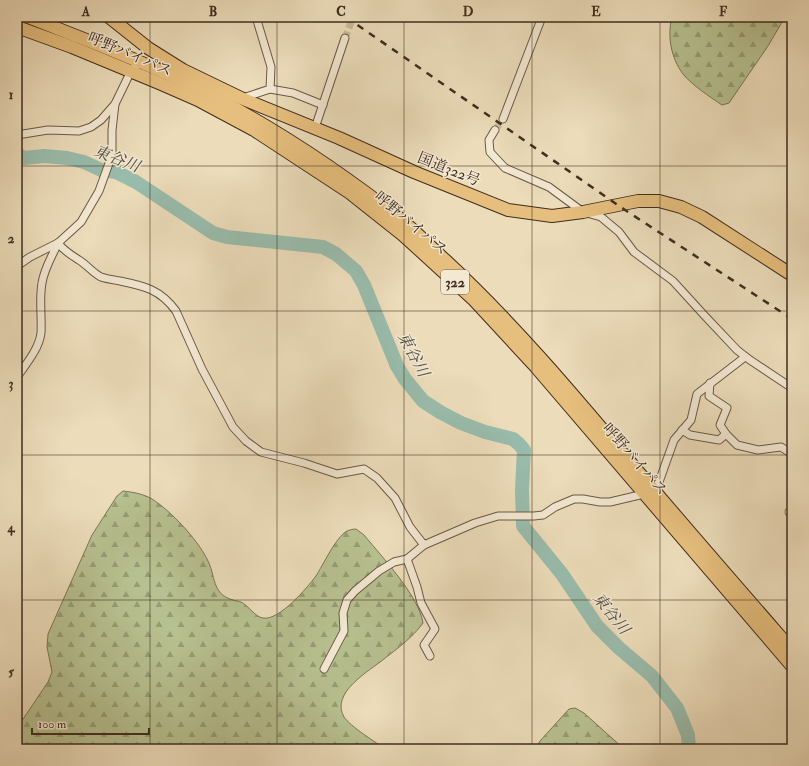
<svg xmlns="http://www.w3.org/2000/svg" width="809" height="766" viewBox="0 0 809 766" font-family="'IM FELL Double Pica','Noto Serif JP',serif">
	<defs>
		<pattern id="forest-firs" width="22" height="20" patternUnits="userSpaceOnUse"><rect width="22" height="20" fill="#b7c090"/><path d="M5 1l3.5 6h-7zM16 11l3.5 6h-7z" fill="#969c75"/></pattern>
	</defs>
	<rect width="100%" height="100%" fill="#ecdcba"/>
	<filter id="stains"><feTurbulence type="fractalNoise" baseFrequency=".005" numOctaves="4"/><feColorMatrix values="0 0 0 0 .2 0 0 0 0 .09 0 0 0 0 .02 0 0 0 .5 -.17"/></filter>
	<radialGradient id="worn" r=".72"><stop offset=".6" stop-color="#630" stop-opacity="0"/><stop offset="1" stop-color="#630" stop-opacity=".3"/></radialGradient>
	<g fill="url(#forest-firs)" stroke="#7a7657">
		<path d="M672 17H785L768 46 731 100 729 103 722 105C710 97 692 85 683 74 671 58 667 36 672 17Z"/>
		<path d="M123 491C132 492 144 494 152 499 171 511 197 539 207 559 216 575 211 594 233 600 235 601 239 601 241 602 249 606 255 617 263 618 279 621 307 588 316 576 323 565 336 537 347 531 349 530 353 529 356 529L364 535C382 557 419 596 423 623 413 637 398 648 384 659 369 671 330 693 344 717 350 726 376 743 386 749H17V728L48 682 52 672 47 647 48 634 92 535 117 496Z"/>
		<path d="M575 708 584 713 624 749H536L540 741 569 709Z"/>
	</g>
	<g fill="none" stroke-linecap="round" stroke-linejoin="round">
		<path stroke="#758373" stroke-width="2.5" d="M17 161 24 158"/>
		<path stroke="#99bcac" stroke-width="14" d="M17 154 24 158 44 156 67 158 84 162 101 170 116 172 136 182 213 233 227 237 323 247 336 254 356 271 364 285 397 366 405 379 423 401 440 412 461 423 485 432 513 439 519 444 524 450 522 489 523 526 562 574 597 626 619 648 652 676 677 708 688 735 689 749"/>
		<g stroke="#c9b99b" stroke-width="7" stroke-dasharray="7 3.5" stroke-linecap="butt">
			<path d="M345 38 353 17"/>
			<path d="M495 130 503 119"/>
		</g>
		<g stroke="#6a5945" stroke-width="9">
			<g id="street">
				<path d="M270 89 293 93 323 105"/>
				<path d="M243 98 270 89 271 67 256 17"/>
				<path d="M503 119 542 17"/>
				<path d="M315 128 345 38"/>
				<path d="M495 130 489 140 490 152 505 168 549 187 583 212 601 217 619 232 634 252 673 281 704 315 737 350 750 360 792 388"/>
				<path d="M17 135 48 130 79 131 91 127 101 120 115 104 131 71 140 62"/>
				<path d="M58 243C64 251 71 255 79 260 87 265 93 273 101 277 107 279 114 280 120 281 144 286 160 289 176 311L202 369 233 427 246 441 261 452 304 463 337 474 364 469 377 478 395 498 410 527 424 545 475 523 498 516H534L543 515 555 507 574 499H583L600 502H610L644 494 653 489 659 482 674 440 691 420 697 394 745 357"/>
				<path d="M17 266 30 257 58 243 81 222 99 191 112 155V130L115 104"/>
				<path d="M17 377C26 364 39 349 41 333 42 317 39 299 42 283 44 269 52 256 58 243"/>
				<path d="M710 383 709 396 727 408 720 425 726 434"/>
				<path d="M682 430 690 435 719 440 726 434 737 445 758 450 781 447 792 454"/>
				<path d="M789 512 792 515"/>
				<path d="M407 559 417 587 421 603 435 629 424 645 430 656"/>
				<path d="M324 669 344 631 343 613 347 600 355 591 379 571 394 562 407 559 424 545"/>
			</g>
		</g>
		<g stroke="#3e2d1e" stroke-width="14">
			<g id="highway">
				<path d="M28 17C81 38 135 58 187 83 264 121 337 169 404 222 418 234 432 248 445 260 512 322 571 392 630 462 683 525 738 588 792 650"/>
				<path d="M109 17 148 48 183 70 243 99 339 138 414 172 508 210 552 216 583 212 638 201H659L681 207 702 217 792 275"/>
				<path d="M17 27 72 47 159 83 198 100 254 130 350 193 403 235 473 299 535 366 792 666"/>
			</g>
		</g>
		<use href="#street" stroke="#f3e8d2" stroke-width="7"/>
		<use href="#highway" stroke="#e6be7d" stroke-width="12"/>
		<path stroke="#3e2d1e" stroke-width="2.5" stroke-dasharray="7 7" stroke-linecap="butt" d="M346 17 625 210 792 319"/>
	</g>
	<path fill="none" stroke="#3e2d1e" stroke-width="1" stroke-opacity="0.55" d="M150 17V749M277 17V749M404 17V749M532 17V749M660 17V749M17 166H792M17 311H792M17 455H792M17 600H792"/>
	<g text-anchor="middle" stroke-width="3" stroke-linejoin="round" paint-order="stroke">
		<rect fill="#f3e8d2" stroke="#746554" stroke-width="1" x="441" y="270" width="28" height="24" rx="3"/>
		<g font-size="14" font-weight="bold" fill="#3e2d1e">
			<text x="455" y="287">322</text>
		</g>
		<g font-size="15" fill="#3e2d1e" stroke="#f3e8d2">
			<text transform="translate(130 54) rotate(23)" y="5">呼野バイパス</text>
			<text transform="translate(449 169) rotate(22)" y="5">国道322号</text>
			<text transform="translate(411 223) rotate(40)" y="5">呼野バイパス</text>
			<text transform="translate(635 459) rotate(49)" y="5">呼野バイパス</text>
		</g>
		<g font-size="16" font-style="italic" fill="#555142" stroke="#f3e8d2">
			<text transform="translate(117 158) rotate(21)" y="6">東谷川</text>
			<text transform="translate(414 354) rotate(62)" y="6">東谷川</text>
			<text transform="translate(612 613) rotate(51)" y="6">東谷川</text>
		</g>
	</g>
	<rect width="809" height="766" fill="none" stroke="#ecdcba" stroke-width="44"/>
	<path d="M32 728v6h117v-6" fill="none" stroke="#3e2d1e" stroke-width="2"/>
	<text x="38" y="728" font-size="12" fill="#3e2d1e" stroke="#f3e8d2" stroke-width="3" paint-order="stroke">100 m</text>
	<rect x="22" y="22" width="765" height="722" fill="none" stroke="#3e2d1e" stroke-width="1.5"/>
	<g font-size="13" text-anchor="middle" font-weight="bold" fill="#3e2d1e">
		<text x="86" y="16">A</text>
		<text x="213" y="16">B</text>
		<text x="341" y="16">C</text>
		<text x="468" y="16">D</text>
		<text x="596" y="16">E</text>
		<text x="723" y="16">F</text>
		<text x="11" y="99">1</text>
		<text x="11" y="243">2</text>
		<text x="11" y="388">3</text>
		<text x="11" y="532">4</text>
		<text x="11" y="676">5</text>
	</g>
	<rect width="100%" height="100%" filter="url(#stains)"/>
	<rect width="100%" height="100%" fill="url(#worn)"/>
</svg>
